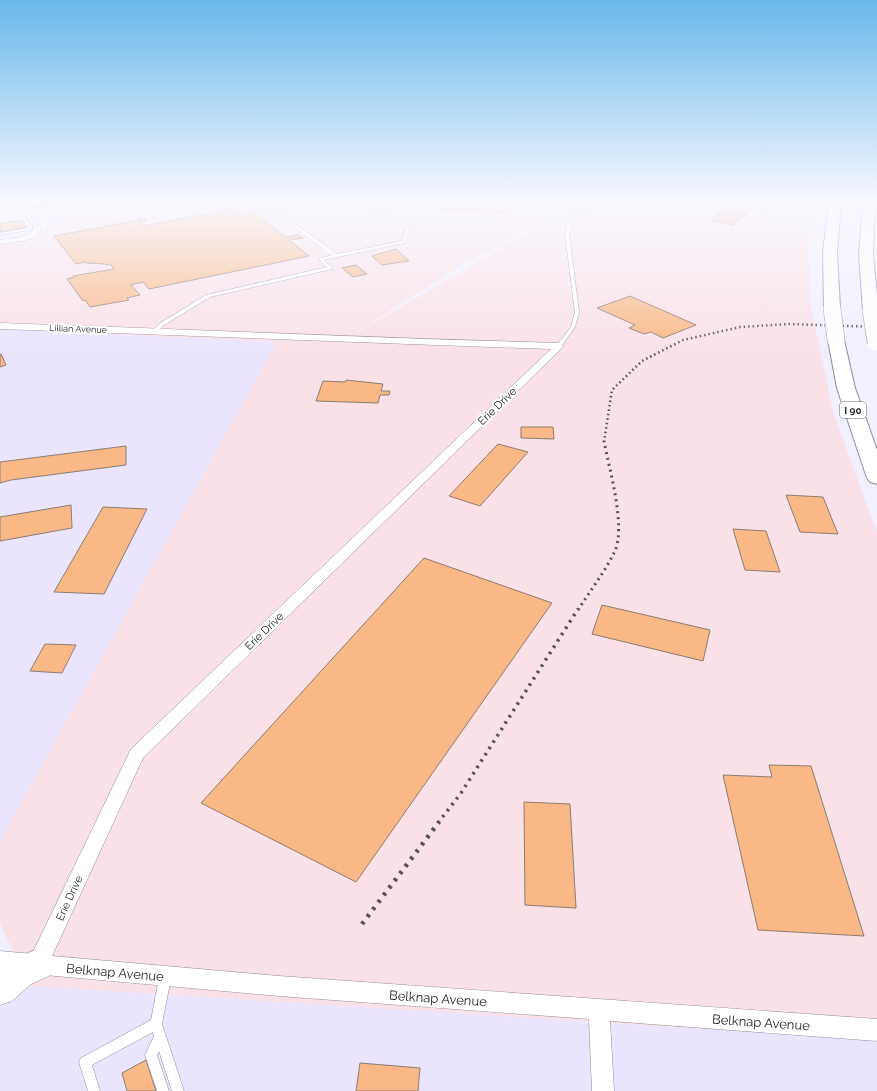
<svg xmlns="http://www.w3.org/2000/svg" width="877" height="1091" viewBox="0 0 877 1091" font-family="Raleway,sans-serif">
	<rect width="100%" height="100%" fill="#f2effe"/>
	<g fill="#eae4fe">
		<path d="M0 329 277 342 0 841Z"/>
		<path d="M31 986 877 1040V1091H0V1007Z"/>
	</g>
	<path fill="#fae0e7" d="M76 202H582L460 266 349 337 583 202H818L808 229 810 303 833 411 877 533V1040L31 986 0 924V841L277 342 0 329V242L39 235Z"/>
	<g fill="#fab886" stroke="#8b7c71">
		<path d="M53 202H59L61 204 31 209 29 206Z"/>
		<path d="M443 202H510L509 212 441 210Z"/>
		<path d="M233 209 240 213 252 211 285 237 299 235 303 238 289 240 309 256 149 289 143 282 131 285 140 295 127 298 129 300 90 307 85 300 83 301 67 279 74 277 73 276 114 269 110 264 106 265 105 264 87 263 86 262 76 264 54 236 140 220 138 219 144 218 147 221 139 222 144 226Z"/>
		<path d="M725 209 747 213 733 225 711 220Z"/>
		<path d="M22 220 27 227 0 232V224Z"/>
		<path d="M396 249 409 261 382 265 372 256Z"/>
		<path d="M356 265 367 274 353 277 342 268Z"/>
		<path d="M630 296 696 325 663 338 651 332 644 334 629 328 635 325 597 308Z"/>
		<path d="M1 354 6 365 0 367V355Z"/>
		<path d="M346 380 383 384 381 391H390L389 395H380L378 403 316 401 323 381 345 382Z"/>
		<path d="M521 427H553L554 439 521 438Z"/>
		<path d="M498 444 528 452 480 506 449 496Z"/>
		<path d="M126 446V465L11 480 0 483V462Z"/>
		<path d="M786 495 823 497 838 534 800 532Z"/>
		<path d="M71 505 72 528 0 541V517Z"/>
		<path d="M103 507 147 509 104 594 54 592Z"/>
		<path d="M733 529 766 531 780 572 745 570Z"/>
		<path d="M424 558 552 603 356 882 201 803Z"/>
		<path d="M602 605 710 630 703 661 592 634Z"/>
		<path d="M45 644 76 645 62 673 30 671Z"/>
		<path d="M769 765 811 766 864 936 758 930 723 775 772 777Z"/>
		<path d="M524 802 570 804 576 908 525 905Z"/>
		<path d="M146 1060 156 1091H127L122 1073Z"/>
		<path d="M360 1063 420 1068 418 1091H356Z"/>
	</g>
	<g fill="none" stroke-linecap="round" stroke-linejoin="round">
		<g stroke="#8f8b9c" stroke-width="1">
			<g id="lane">
				<path d="M16 202H20L39 229 38 230H36Z"/>
				<path d="M260 202H264L337 254 402 241 406 228 365 202H369L410 228 405 243 323 260 332 267V269L210 297 164 325 157 332H153V330L160 323 206 295 327 267 318 259 332 255Z"/>
				<path d="M594 202H598L572 222 569 234 579 312 575 327 561 347 559 348 556 346 571 327 575 312 565 234 568 222Z"/>
				<path d="M28 228H29V230L0 235V233Z"/>
				<path d="M165 973 169 974 171 978 162 1024 184 1091H172L159 1051 157 1055 169 1091H157L145 1055 154 1036 153 1032 92 1065 100 1091H88L79 1062 81 1058 151 1020 159 978 161 974Z"/>
			</g>
		</g>
		<g stroke="#8f8b9c" stroke-width="1">
			<g id="street">
				<path d="M34 227H40L41 231 36 236 27 240 0 244V240C11 238 30 239 34 227Z"/>
				<path d="M0 323C186 329 373 338 559 343L564 346 143 758 52 956 279 976 877 1019V1041L610 1021 614 1091H592L589 1019 279 996 0 971V951L32 954 131 749 551 349C367 343 184 335 0 329Z"/>
			</g>
		</g>
		<g stroke="#8f8b9c" stroke-width="1">
			<path id="primary" d="M37 949 49 954 53 965 49 976 31 984 12 1001 0 1005V968L7 962Z"/>
		</g>
		<g stroke="#8f8b9c" stroke-width="2">
			<g id="highway">
				<path d="M829 202H841L837 252 840 308 837 311 832 313 827 311 824 308 823 252Z"/>
				<path d="M863 202H875L873 255 877 295V312L871 315 866 313 863 310 859 255Z"/>
				<path d="M836 335 842 337 844 340 855 388 877 450V484L870 482 867 478 837 388 828 340 830 337Z"/>
			</g>
		</g>
		<use href="#lane" fill="#fff" fill-rule="evenodd"/>
		<use href="#street" fill="#fff" fill-rule="evenodd"/>
		<use href="#primary" fill="#fff" fill-rule="evenodd"/>
		<use href="#highway" fill="#fff" fill-rule="evenodd"/>
		<path stroke="#535159" stroke-width="2.5" stroke-dasharray="1.5 3" stroke-linecap="butt" d="M604 442 612 390 642 361 683 340 740 327 789 324 877 327"/>
		<path stroke="#535159" stroke-width="3" stroke-dasharray="2 4" stroke-linecap="butt" d="M578 610C590 591 604 573 614 553 627 528 609 469 604 441"/>
		<path stroke="#535159" stroke-width="3.5" stroke-dasharray="2.5 5" stroke-linecap="butt" d="M438 823 461 793 578 609"/>
		<path stroke="#535159" stroke-width="4.5" stroke-dasharray="3 6" stroke-linecap="butt" d="M362 924 439 822"/>
		<g stroke="#8f8b9c" stroke-width="18" stroke-linecap="butt">
			<g id="highway-bridge">
				<path d="M832 308 836 340"/>
				<path d="M871 310 876 342"/>
			</g>
		</g>
		<use href="#highway-bridge" stroke="#fff" stroke-width="17"/>
	</g>
	<linearGradient id="sky" x2="0" y2="1"><stop stop-color="#68b8eb"/><stop offset="0.57" stop-color="#f9f8ff"/><stop offset="1" stop-color="#f9f8ff" stop-opacity="0"/></linearGradient>
	<rect width="877" height="355" fill="url(#sky)"/>
	<g text-anchor="middle" stroke-width="4" stroke-linejoin="round" paint-order="stroke">
		<g font-size="9" fill="#26252b" stroke="#fff">
			<text transform="translate(78 329) rotate(2)" y="3">Lillian Avenue</text>
		</g>
		<rect fill="#fff" stroke="#67666b" stroke-width="1" x="840" y="402" width="26" height="16" rx="3"/>
		<g font-size="10" font-weight="bold" fill="#26252b">
			<text x="853" y="414">I 90</text>
		</g>
		<g font-size="11" fill="#26252b" stroke="#fff">
			<text transform="translate(497 406) rotate(-44)" y="4">Erie Drive</text>
			<text transform="translate(264 631) rotate(-44)" y="4">Erie Drive</text>
			<text transform="translate(69 898) rotate(-65)" y="4">Erie Drive</text>
		</g>
		<g font-size="13" fill="#26252b" stroke="#fff">
			<text transform="translate(115 972) rotate(5)" y="5">Belknap Avenue</text>
			<text transform="translate(438 998) rotate(4)" y="5">Belknap Avenue</text>
			<text transform="translate(761 1022) rotate(4)" y="5">Belknap Avenue</text>
		</g>
	</g>
</svg>
